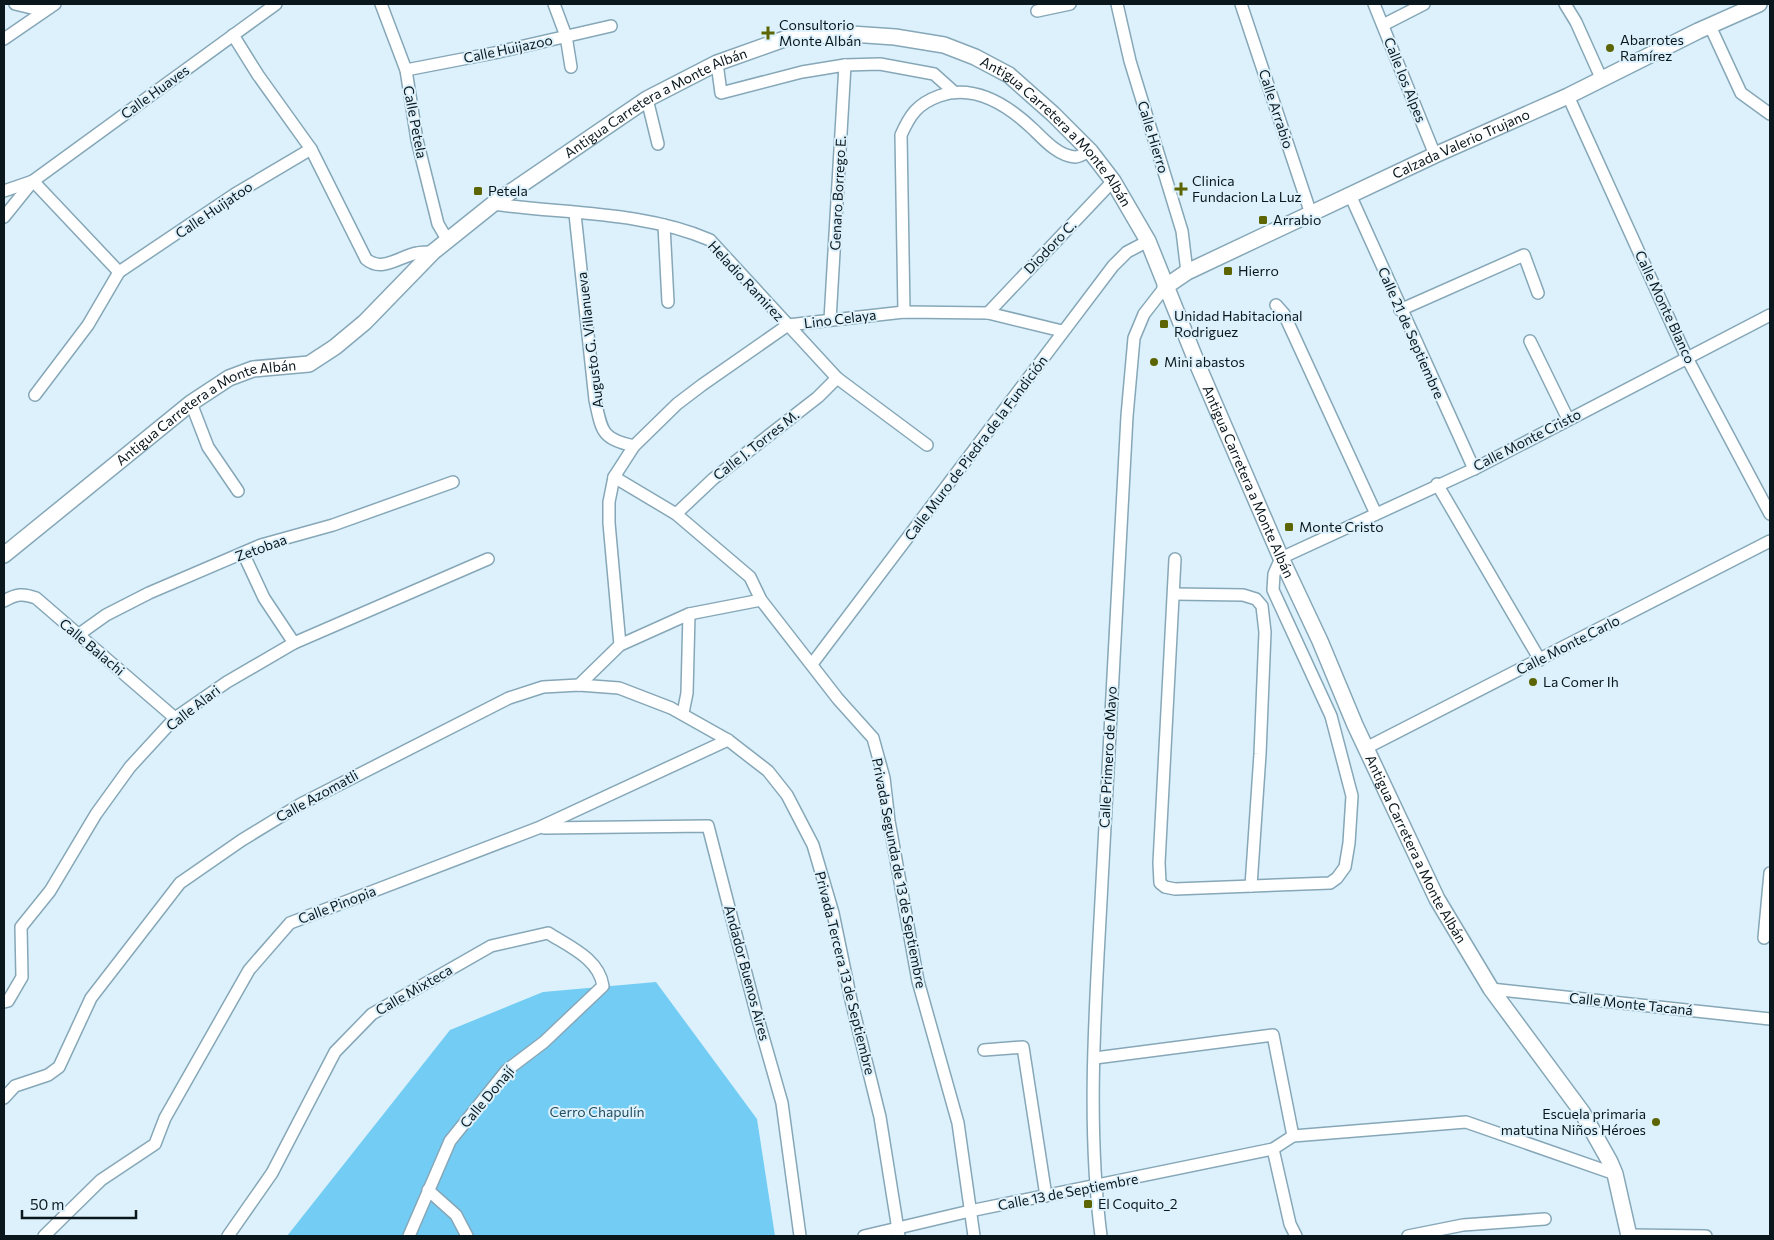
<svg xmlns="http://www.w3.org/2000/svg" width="1774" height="1240" viewBox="0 0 1774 1240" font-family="Commissioner,sans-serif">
	<rect width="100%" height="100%" fill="#dcf1fb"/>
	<path fill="#73ccf3" d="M656 982 757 1119 775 1236H287L450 1030 543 992Z"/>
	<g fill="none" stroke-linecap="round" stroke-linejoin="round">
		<g stroke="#86a7b8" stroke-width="14">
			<g id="minor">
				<path d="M15 4 44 11"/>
				<path d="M381 4 406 70 417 140 438 224 448 241"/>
				<path d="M554 4 566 36 571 67"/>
				<path d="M1117 4 1130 61 1182 231 1187 272"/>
				<path d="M1241 4 1311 214"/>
				<path d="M1374 4 1435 155"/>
				<path d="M1565 4 1576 22 1602 80"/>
				<path d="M1037 11 1070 4"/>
				<path d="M1383 25 1424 4"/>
				<path d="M1710 26 1741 93 1770 114"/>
				<path d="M233 35 258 75 311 149 366 259C382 273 400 256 417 253 422 252 428 252 433 252"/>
				<path d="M4 39 55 4"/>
				<path d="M717 63 721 93 802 72 845 65 880 64 934 74 953 91"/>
				<path d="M406 70 494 53 611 26"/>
				<path d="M1568 96 1687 358 1770 514"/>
				<path d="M647 99 658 144"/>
				<path d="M33 181 119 272"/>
				<path d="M4 191 33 181"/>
				<path d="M1351 197 1474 469"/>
				<path d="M493 204C564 214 643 211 710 240L837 378 927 445"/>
				<path d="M575 214 595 400C602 431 601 439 634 446"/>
				<path d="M4 217 33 181 276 4"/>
				<path d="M664 225 668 302"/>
				<path d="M1276 305 1284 314 1376 514"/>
				<path d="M1400 310 1524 255 1538 293"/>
				<path d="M904 312 901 135C910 115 917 104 939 96 975 83 1009 106 1034 130 1045 141 1059 156 1075 157 1080 157 1085 153 1090 151"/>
				<path d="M988 313 1113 181"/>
				<path d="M830 320 845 65"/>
				<path d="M1530 341 1568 419"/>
				<path d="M35 395 88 325 119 272 235 194 311 149"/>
				<path d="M191 403 208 447 238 491"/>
				<path d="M614 477 676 514 750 577 761 600 838 699 873 738 884 778 889 821 918 981 958 1123 974 1236"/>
				<path d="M1437 484 1540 660"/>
				<path d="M676 514 713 479 818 397 837 378"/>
				<path d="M243 553 264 598 294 643"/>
				<path d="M1175 559 1159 863 1160 883 1165 887 1175 889 1330 883 1337 878 1345 867 1349 843 1352 796 1331 716 1273 590 1274 574 1281 558 1474 469 1770 315"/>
				<path d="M1174 594 1243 595 1256 599 1262 606 1265 632 1260 754 1251 886"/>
				<path d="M4 601C16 594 23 593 36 598L175 718"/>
				<path d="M78 635 106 615 149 593 261 545 333 525 453 482"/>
				<path d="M620 645 609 523V502L614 477 634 446 677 404 702 385 788 325 904 312 988 313 1062 331"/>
				<path d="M812 664 1113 266 1127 252 1148 241"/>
				<path d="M579 685 620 645 689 614 761 600"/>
				<path d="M683 713 687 693 689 614"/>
				<path d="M1366 748 1770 541"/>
				<path d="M544 828 708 826 756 1012 782 1103 800 1236"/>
				<path d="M1764 938 1770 873"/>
				<path d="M1491 989 1770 1019"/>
				<path d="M4 1002 8 1001 22 977 21 927 50 891 96 814 130 767 175 718 227 682 294 643 488 559"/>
				<path d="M984 1050 1023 1047 1046 1196"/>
				<path d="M1095 1058 1273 1035 1293 1136"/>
				<path d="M4 1098 15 1086 48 1075 59 1067 91 998 180 883 242 840 301 804 509 698 543 687 579 685 619 688 671 708 728 740 768 771 787 795 813 845 833 913 851 1000 880 1117 899 1236"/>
				<path d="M1273 1149 1290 1224 1296 1236"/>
				<path d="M428 1190 456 1215 467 1236"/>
				<path d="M1629 1235 1706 1236"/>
				<path d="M44 1236 101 1180 155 1144 165 1118 249 970 290 923 538 828 728 740"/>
				<path d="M228 1236 272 1173 335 1052 372 1014 491 946 548 933C570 947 599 959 603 986L544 1042 507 1070 450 1141 409 1236"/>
				<path d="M864 1236 970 1211 1273 1149 1293 1136 1466 1122 1615 1174"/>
				<path d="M1101 1236C1086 1120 1096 999 1102 882 1110 727 1119 571 1127 416L1134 338 1144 314 1165 287"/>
				<path d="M1408 1236 1463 1225 1545 1219"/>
			</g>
		</g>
		<g stroke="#86a7b8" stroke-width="18">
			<g id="tertiary">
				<path id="s1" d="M1165 287 1187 272 1435 155 1568 96 1698 31 1759 4"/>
				<path id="s2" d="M4 555 191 403 229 378 253 369 309 364 335 347 365 322 433 252 493 204 647 99 717 63 790 37 851 34 895 37 944 45 975 57 1009 75 1053 114 1090 151 1113 181 1148 241 1199 368 1281 558 1320 641 1355 725 1437 899 1491 989 1582 1112 1610 1162 1615 1174 1629 1236"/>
			</g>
		</g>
		<use href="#minor" stroke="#fff" stroke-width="11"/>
		<use href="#tertiary" stroke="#fff" stroke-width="15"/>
	</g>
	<g fill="#5c6403" stroke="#dcf1fb" stroke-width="2">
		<path d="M765.5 25.5h5v5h5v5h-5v5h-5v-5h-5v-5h5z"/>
		<circle cx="1610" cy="48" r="5"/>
		<path d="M1178.5 181.5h5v5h5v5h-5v5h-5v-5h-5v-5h5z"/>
		<rect x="473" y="186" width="10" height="10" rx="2.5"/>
		<rect x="1258" y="215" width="10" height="10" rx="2.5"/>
		<rect x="1223" y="266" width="10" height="10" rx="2.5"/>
		<rect x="1159" y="319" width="10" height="10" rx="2.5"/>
		<circle cx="1154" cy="362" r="5"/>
		<rect x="1284" y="522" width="10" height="10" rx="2.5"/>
		<circle cx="1533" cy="682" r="5"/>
		<circle cx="1656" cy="1122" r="5"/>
		<rect x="1083" y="1199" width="10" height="10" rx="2.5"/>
	</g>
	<g text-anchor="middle" stroke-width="4" stroke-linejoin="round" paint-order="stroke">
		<g font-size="14" fill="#0a171d" stroke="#dcf1fb" text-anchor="start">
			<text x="779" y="30">Consultorio<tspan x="779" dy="16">Monte Albán</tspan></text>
			<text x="1620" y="45">Abarrotes<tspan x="1620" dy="16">Ramírez</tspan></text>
			<text x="1192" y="186">Clinica<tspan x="1192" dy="16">Fundacion La Luz</tspan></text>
			<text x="488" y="196">Petela</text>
			<text x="1273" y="225">Arrabio</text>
			<text x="1238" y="276">Hierro</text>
			<text x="1174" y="321">Unidad Habitacional<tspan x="1174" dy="16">Rodriguez</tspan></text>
			<text x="1164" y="367">Mini abastos</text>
			<text x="1299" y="532">Monte Cristo</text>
			<text x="1543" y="687">La Comer Ih</text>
			<text x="1646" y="1119" text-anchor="end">Escuela primaria<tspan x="1646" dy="16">matutina Niños Héroes</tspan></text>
			<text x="1098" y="1209">El Coquito_2</text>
		</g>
		<g font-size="14" fill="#0a171d" stroke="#dcf1fb">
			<text transform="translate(508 49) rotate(-12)" y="5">Calle Huijazoo</text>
			<text transform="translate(1405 80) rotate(68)" y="5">Calle los Alpes</text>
			<text transform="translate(155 92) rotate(-36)" y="5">Calle Huaves</text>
			<text dy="5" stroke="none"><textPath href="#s2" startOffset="805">Antigua Carretera a Monte Albán</textPath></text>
			<text transform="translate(1276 109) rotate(72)" y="5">Calle Arrabio</text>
			<text transform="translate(415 122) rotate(79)" y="5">Calle Petela</text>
			<text dy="5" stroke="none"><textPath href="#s2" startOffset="1255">Antigua Carretera a Monte Albán</textPath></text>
			<text transform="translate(1153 137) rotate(73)" y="5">Calle Hierro</text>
			<text dy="5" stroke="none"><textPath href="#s1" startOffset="329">Calzada Valerio Trujano</textPath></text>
			<text transform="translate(838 193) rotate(-87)" y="5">Genaro Borrego E.</text>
			<text transform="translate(214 210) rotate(-34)" y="5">Calle Huijatoo</text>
			<text transform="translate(1050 247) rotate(-46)" y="5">Diodoro C.</text>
			<text transform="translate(746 281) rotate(47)" y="5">Heladio Ramirez</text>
			<text transform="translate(1665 307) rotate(65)" y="5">Calle Monte Blanco</text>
			<text transform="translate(840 319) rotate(-7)" y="5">Lino Celaya</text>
			<text transform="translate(1411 333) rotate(66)" y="5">Calle 21 de Septiembre</text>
			<text transform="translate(590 340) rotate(-97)" y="5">Augusto G. Villanueva</text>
			<text dy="5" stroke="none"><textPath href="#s2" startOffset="251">Antigua Carretera a Monte Albán</textPath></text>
			<text transform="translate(1527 440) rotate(-27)" y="5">Calle Monte Cristo</text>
			<text transform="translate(756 445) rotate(-38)" y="5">Calle J. Torres M.</text>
			<text transform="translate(976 448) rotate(-53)" y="5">Calle Muro de Piedra de la Fundición</text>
			<text dy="5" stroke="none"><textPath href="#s2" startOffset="1661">Antigua Carretera a Monte Albán</textPath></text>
			<text transform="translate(261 548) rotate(-20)" y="5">Zetobaa</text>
			<text transform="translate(1568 645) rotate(-27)" y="5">Calle Monte Carlo</text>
			<text transform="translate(92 647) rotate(40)" y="5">Calle Balachi</text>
			<text transform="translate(193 708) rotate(-38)" y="5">Calle Alari</text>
			<text transform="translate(1108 757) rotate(-87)" y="5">Calle Primero de Mayo</text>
			<text transform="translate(317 796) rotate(-29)" y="5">Calle Azomatli</text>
			<text dy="5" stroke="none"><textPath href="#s2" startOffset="2065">Antigua Carretera a Monte Albán</textPath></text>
			<text transform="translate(899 873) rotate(79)" y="5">Privada Segunda de 13 de Septiembre</text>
			<text transform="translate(337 905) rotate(-21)" y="5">Calle Pinopia</text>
			<text transform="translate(747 973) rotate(75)" y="5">Andador Buenos Aires</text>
			<text transform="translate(845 973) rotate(76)" y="5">Privada Tercera 13 de Septiembre</text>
			<text transform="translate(414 990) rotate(-30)" y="5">Calle Mixteca</text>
			<text transform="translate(1631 1004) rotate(6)" y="5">Calle Monte Tacaná</text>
			<text transform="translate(487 1097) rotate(-50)" y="5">Calle Donají</text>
			<text transform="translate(1068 1192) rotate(-11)" y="5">Calle 13 de Septiembre</text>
		</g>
		<g font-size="14" fill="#254f61" stroke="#dcf1fb">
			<text x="597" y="1117">Cerro Chapulín</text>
		</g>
	</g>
	<rect width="1774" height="1240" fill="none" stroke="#0a171d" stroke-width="10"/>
	<path d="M22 1210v8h114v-8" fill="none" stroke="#0a171d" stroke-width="2.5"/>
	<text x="30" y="1210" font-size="15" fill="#0a171d" stroke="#dcf1fb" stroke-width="4" paint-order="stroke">50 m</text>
</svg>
